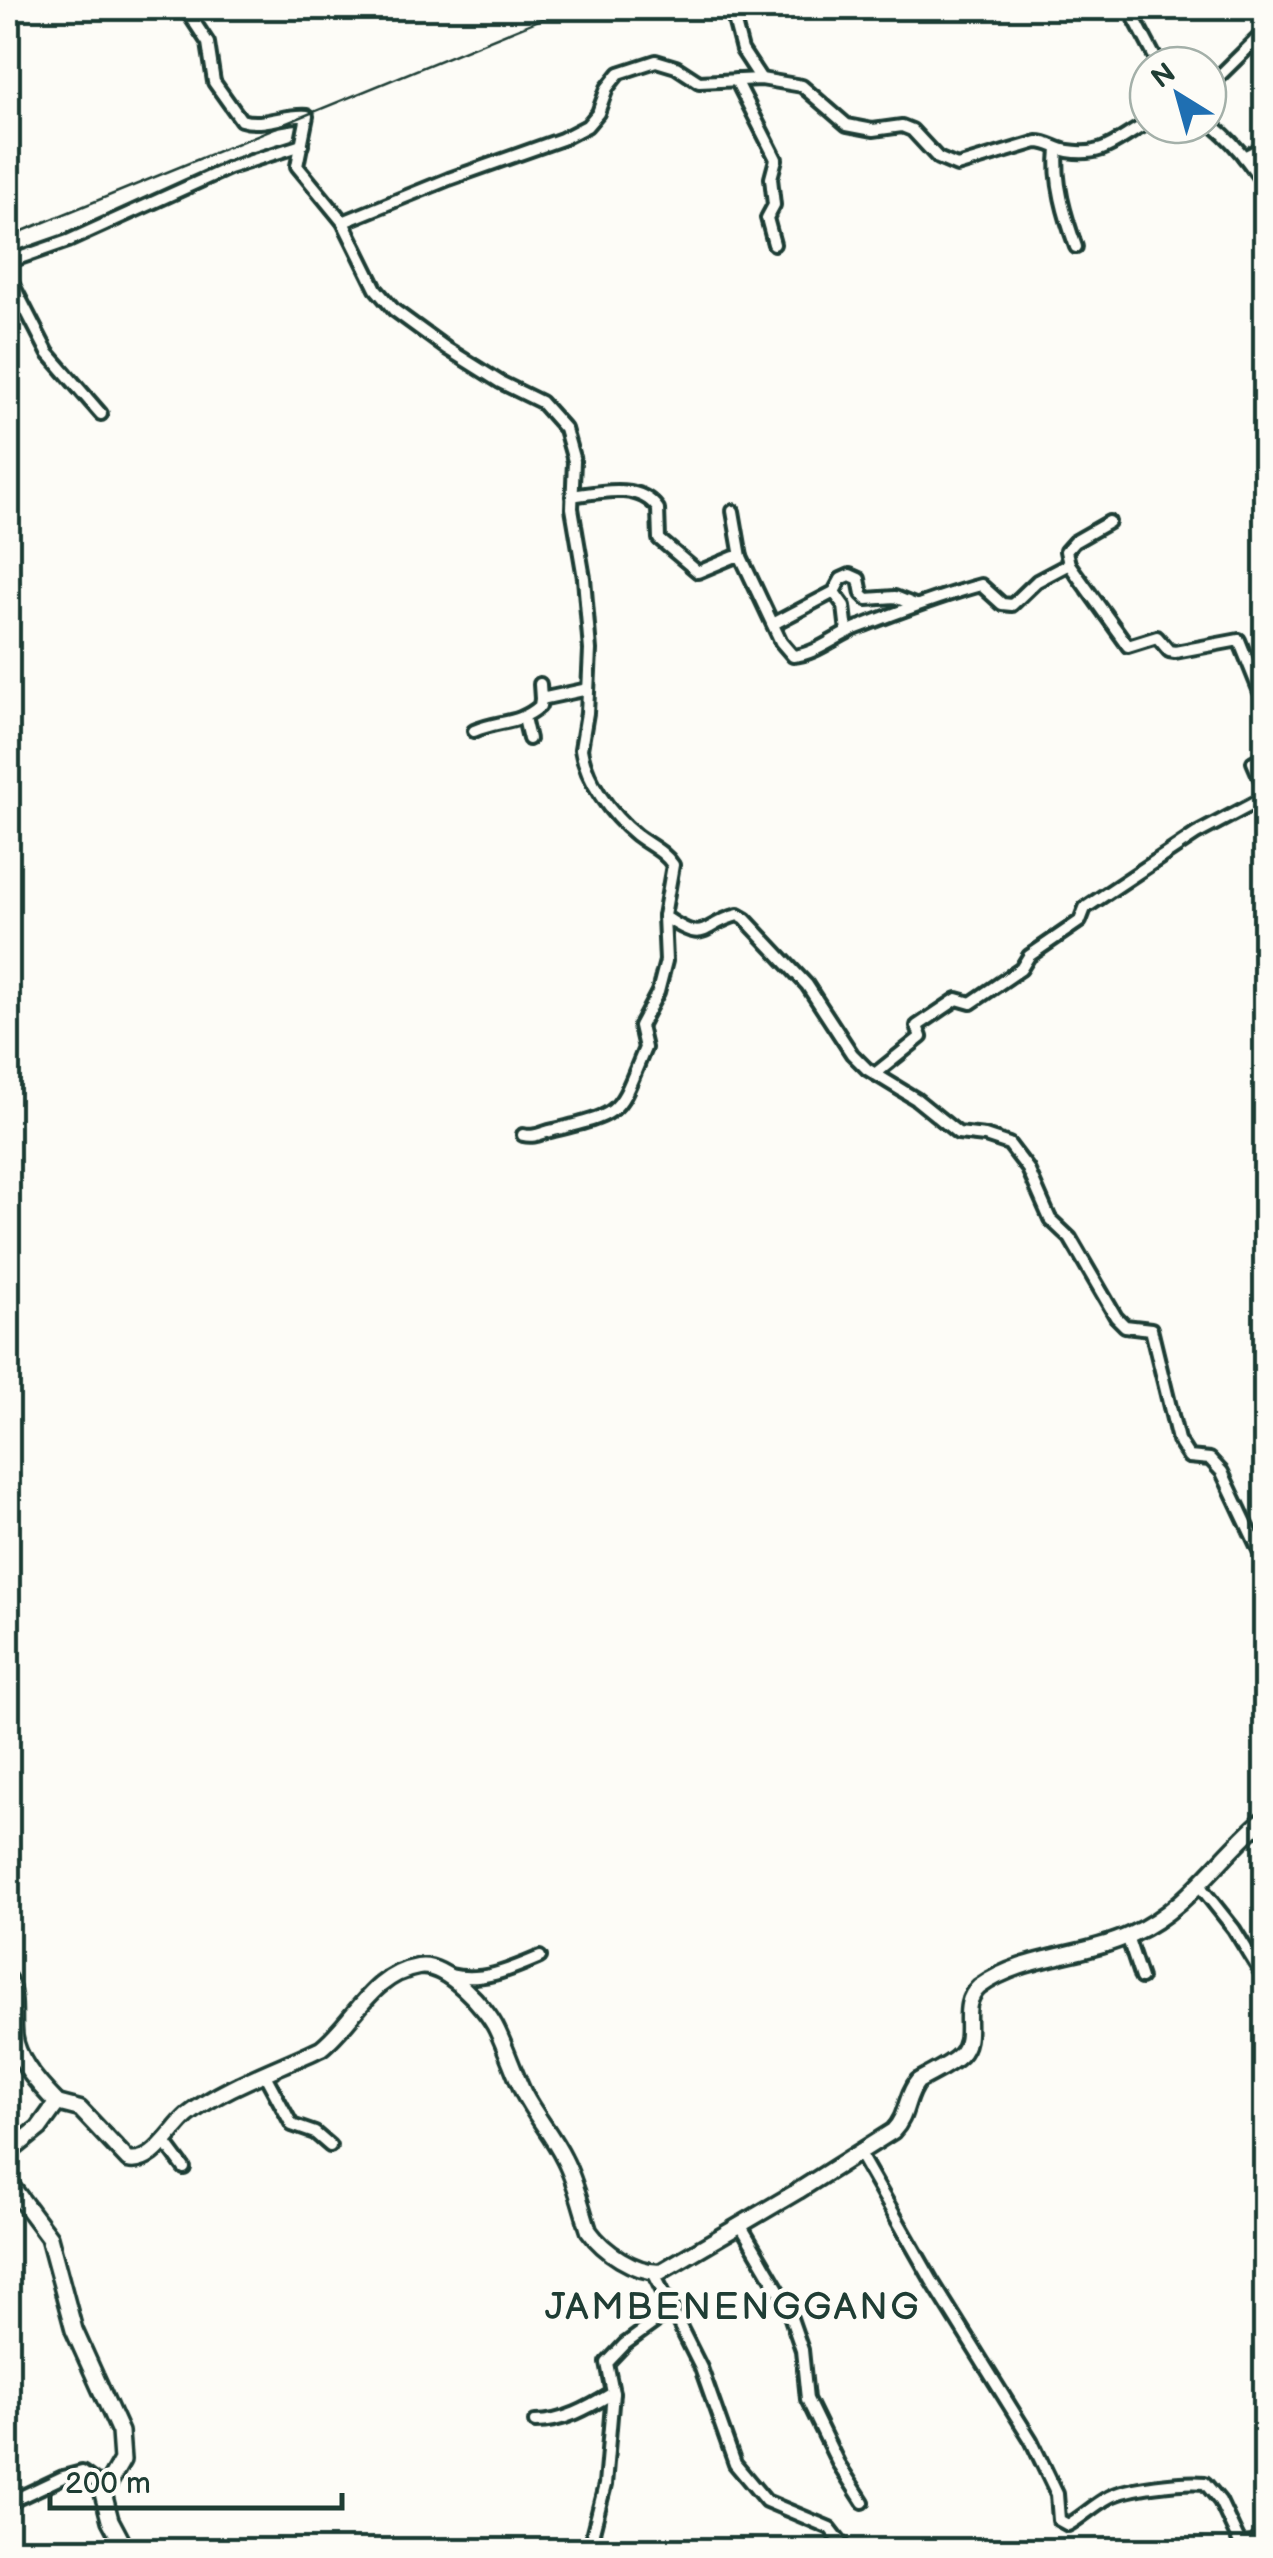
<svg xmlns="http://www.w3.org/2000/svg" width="1273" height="2558" viewBox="0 0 1273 2558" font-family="'Balsamiq Sans',sans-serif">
	<rect width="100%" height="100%" fill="#fdfcf7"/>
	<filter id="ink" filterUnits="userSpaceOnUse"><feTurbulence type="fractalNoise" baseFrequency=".01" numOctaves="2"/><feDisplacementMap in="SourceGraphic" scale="20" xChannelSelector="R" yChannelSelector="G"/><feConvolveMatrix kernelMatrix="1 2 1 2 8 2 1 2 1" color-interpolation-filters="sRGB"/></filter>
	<g filter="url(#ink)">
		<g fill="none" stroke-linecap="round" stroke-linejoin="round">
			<g stroke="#1f3d34" stroke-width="18">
				<g id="street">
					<path d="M185 8 208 43 214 82 241 120C263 127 284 114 307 116L297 166 343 222 376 289 394 310 446 348 500 382 541 402 565 429 574 461 572 508 584 578 590 650 587 713 581 749C586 781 611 815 636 835 649 845 664 851 673 865L664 916C708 947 701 924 738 915L745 919 807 985 852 1054 867 1069 916 1099 958 1133 985 1136 1009 1144 1028 1169 1050 1219 1070 1238 1116 1317 1125 1326 1151 1329 1178 1440 1189 1457 1210 1459 1222 1472 1266 1565"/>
					<path d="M731 8 742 50 761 79"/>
					<path d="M1129 8 1159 65"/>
					<path d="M736 80 776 159 771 178 774 205 767 218 774 244"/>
					<path d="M1208 87 1258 38"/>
					<path d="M1208 122C1232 138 1250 164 1266 187"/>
					<path d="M1058 149C1054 181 1065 217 1076 247"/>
					<path d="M1244 157 1266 146"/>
					<path d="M343 222 449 179 562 139 587 126 598 113 607 88 619 73 656 61 676 67 699 82 761 79 802 86 847 125 873 130 902 126 912 130 938 158 957 166 1037 142C1049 142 1056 149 1068 151 1106 157 1117 139 1148 123"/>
					<path d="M8 262 68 241 229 168 302 145"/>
					<path d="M8 275 48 353 101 414"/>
					<path d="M572 496C599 492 640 482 658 509L659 539 698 572 734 557H741L781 642 793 656C817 654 837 635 859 627 899 612 939 596 981 585L1002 604 1012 605 1037 581 1069 564 1128 646 1157 637 1169 651 1175 652 1239 640 1266 707"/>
					<path d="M733 511 741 557"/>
					<path d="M1069 564 1066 551 1074 542 1109 522"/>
					<path d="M834 592 844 606 847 632"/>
					<path d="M773 624 834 592 841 579 850 575 859 579 862 594 867 599 895 597 915 605"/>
					<path d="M540 684 541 699 588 689"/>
					<path d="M524 718 529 739"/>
					<path d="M474 731C498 720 519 725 540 706L541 699"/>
					<path d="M1266 756 1253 762 1266 792"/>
					<path d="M875 1074 921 1037 917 1026 957 999 971 1003 1021 969 1029 956 1080 921 1085 908 1196 834 1266 797"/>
					<path d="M523 1135C536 1138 542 1132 554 1130 625 1113 617 1114 645 1048L640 1026 658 992 666 961 664 916"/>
					<path d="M1199 1885 1234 1929 1266 1981"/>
					<path d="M1127 1936 1141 1978"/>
					<path d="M450 1975C481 1983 512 1969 540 1957"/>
					<path d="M265 2075 292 2125 315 2133 330 2146"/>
					<path d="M164 2141 184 2168"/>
					<path d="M859 2153 932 2281 1031 2440 1057 2494 1059 2520 1068 2525C1082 2517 1094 2505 1109 2497 1128 2487 1183 2481 1205 2483L1220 2501 1243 2550"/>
					<path d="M741 2226 785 2301 802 2350 807 2399 838 2463 863 2502"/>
					<path d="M653 2272 701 2368 735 2464 766 2501 830 2528 847 2550"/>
					<path d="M535 2422C564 2422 588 2408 613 2393"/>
					<path d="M8 2503 63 2477 82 2472 104 2488"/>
					<path d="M1241 2544 1252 2543 1266 2535"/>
					<path d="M596 2550 593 2532 605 2485 613 2393 607 2363 625 2344 673 2309"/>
				</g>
			</g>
			<g stroke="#1f3d34" stroke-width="21">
				<path id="secondary" d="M57 2103 80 2109 128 2160C153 2166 171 2129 188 2115 223 2087 280 2068 321 2048 355 2021 371 1975 418 1967 445 1962 487 2008 497 2030 507 2051 514 2073 524 2094 536 2117 553 2136 564 2159 576 2182 581 2207 589 2231 604 2252 634 2272 660 2272L798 2191 893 2131C908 2116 905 2096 918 2081 931 2073 949 2066 960 2055 978 2036 957 2007 979 1987 1023 1955 1084 1957 1132 1934 1189 1908 1219 1856 1266 1817"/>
			</g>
			<g stroke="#1f3d34" stroke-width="22">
				<g id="primary">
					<path d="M8 1980C16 1999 12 2015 14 2036 17 2061 40 2086 57 2103L39 2128 8 2153"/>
					<path d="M8 2182 49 2237 74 2330 120 2432 122 2460 103 2493 110 2520 126 2550"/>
				</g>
			</g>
			<use href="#street" stroke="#fdfcf7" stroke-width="10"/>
			<use href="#secondary" stroke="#fdfcf7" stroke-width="14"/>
			<use href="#primary" stroke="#fdfcf7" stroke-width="15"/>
			<path stroke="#1f3d34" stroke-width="2.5" d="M8 237 568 8"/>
		</g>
	</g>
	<g text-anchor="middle" stroke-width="9" stroke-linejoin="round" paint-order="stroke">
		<g font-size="38" letter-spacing="2.5" fill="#1f3d34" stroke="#fdfcf7">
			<text x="733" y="2319">JAMBENENGGANG</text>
		</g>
	</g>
	<rect width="1273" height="2558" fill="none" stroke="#fdfcf7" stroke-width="40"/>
	<rect x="20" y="20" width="1233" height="2518" fill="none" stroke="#1f3d34" stroke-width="4" filter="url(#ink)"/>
	<g transform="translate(1178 95) rotate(323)"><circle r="48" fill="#fdfcf7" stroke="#a4b0a9" stroke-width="2.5"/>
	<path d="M0-8L18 38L0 25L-18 38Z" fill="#1f6fb2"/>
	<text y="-15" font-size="28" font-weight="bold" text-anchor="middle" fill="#1f3d34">N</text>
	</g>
	<path d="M50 2493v15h292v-15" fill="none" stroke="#1f3d34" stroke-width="5"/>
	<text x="65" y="2493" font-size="30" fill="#1f3d34" stroke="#fdfcf7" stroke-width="8" paint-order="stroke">200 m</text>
</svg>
